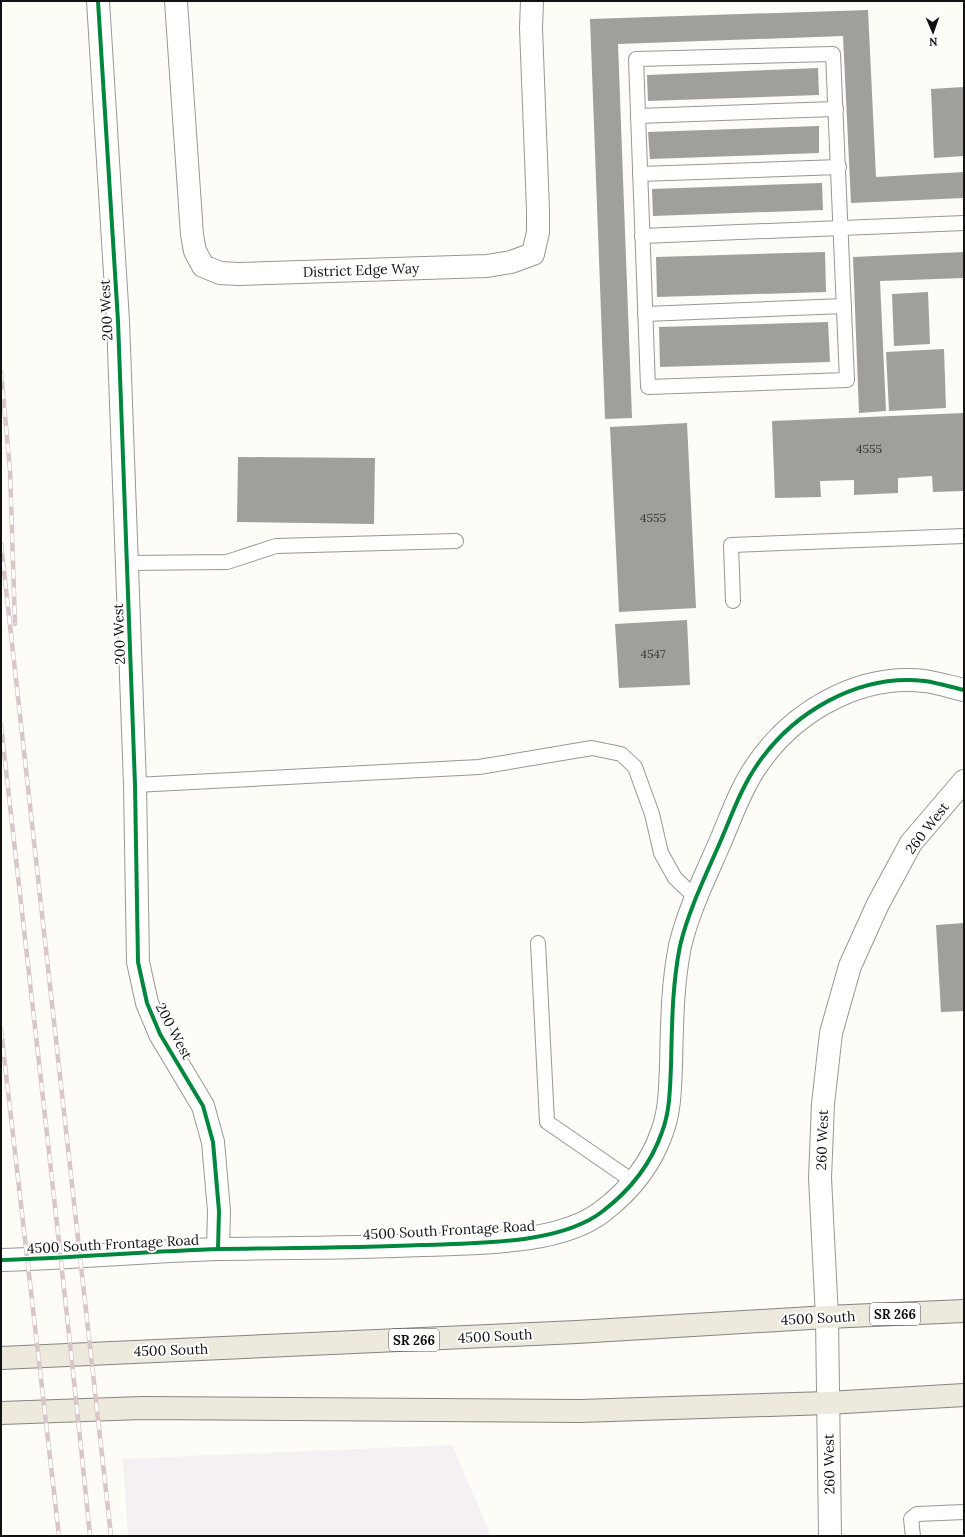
<svg xmlns="http://www.w3.org/2000/svg" width="965" height="1537" viewBox="0 0 965 1537" font-family="Lora,serif">
	<rect width="100%" height="100%" fill="#fdfcf7"/>
	<path fill="#f5f0f3" d="M452 1445 491 1536H128L123 1459Z"/>
	<g fill="#a19f9c">
		<path d="M868 10 876 177 964 172V198L851 203 843 36 618 44 632 418 605 419 590 19Z"/>
		<path d="M818 68 819 95 648 101 647 75Z"/>
		<path d="M964 87V156L934 158 931 89Z"/>
		<path d="M819 126V153L650 159 648 132Z"/>
		<path d="M822 183 823 210 653 216 652 189Z"/>
		<path d="M825 252 826 292 657 297 656 257Z"/>
		<path d="M964 252V278L880 281 886 411 859 413 853 257Z"/>
		<path d="M928 292 930 344 894 346 892 294Z"/>
		<path d="M828 322 830 362 660 367 659 327Z"/>
		<path d="M944 349 946 408 889 411 886 352Z"/>
		<path d="M964 413V491L933 492 932 476 898 478V493L854 495V480L820 481 821 497 775 498 772 421Z"/>
		<path d="M687 423 696 608 619 612 610 427Z"/>
		<path d="M238 457 375 458 374 524 237 522Z"/>
		<path d="M687 620 690 685 619 688 615 624Z"/>
		<path d="M964 923V1011L941 1012 936 925Z"/>
	</g>
	<g fill="none" stroke-linecap="round" stroke-linejoin="round">
		<g stroke="#979795" stroke-width="16">
			<g id="service">
				<path d="M833 54 847 380 648 387 636 59Z"/>
				<path d="M638 116 836 109"/>
				<path d="M640 174 839 167"/>
				<path d="M642 236 964 223"/>
				<path d="M645 314 844 306"/>
				<path d="M127 563 227 562 276 546 456 541"/>
				<path d="M733 601 731 545 964 536"/>
				<path d="M135 785 479 767 592 748 621 754 635 767 652 814 661 853 675 878 696 898"/>
				<path d="M538 943 547 1122 634 1182"/>
				<path d="M913 1536 911 1519 917 1514 964 1512"/>
			</g>
		</g>
		<g stroke="#979795" stroke-width="24">
			<g id="minor">
				<path d="M98 1 118 321 135 785 138 962 147 1003 160 1034 203 1106 213 1142 219 1211 218 1249"/>
				<path d="M176 1 192 235 195 251 203 266 220 273 238 274 487 266 511 262 533 254 538 232V210L531 28 532 1"/>
				<path d="M1 1260C74 1258 148 1251 221 1249 288 1248 355 1248 422 1245 474 1243 560 1245 603 1211 629 1191 651 1164 662 1132 670 1111 670 1088 671 1066 672 1026 672 986 680 946 688 912 704 879 718 847 730 820 739 792 755 768 791 713 858 673 925 681 938 683 951 687 964 690"/>
			</g>
		</g>
		<g stroke="#979795" stroke-width="24">
			<path id="tertiary" d="M830 1536 827 1317 820 1178 823 1104 831 1033 850 966 878 904 911 843 964 781"/>
		</g>
		<g stroke="#858482" stroke-width="24">
			<g id="primary">
				<path d="M1 1358 577 1332 827 1317 964 1311"/>
				<path d="M1 1413 142 1408 580 1411 828 1403 964 1395"/>
			</g>
		</g>
		<use href="#service" stroke="#fffffe" stroke-width="14"/>
		<use href="#minor" stroke="#fffffe" stroke-width="22"/>
		<use href="#tertiary" stroke="#fffffe" stroke-width="22"/>
		<use href="#primary" stroke="#ede9dc" stroke-width="22"/>
		<g stroke="#d9c6c7" stroke-width="4.5">
			<g id="rail">
				<path d="M1 372 10 470 15 624"/>
				<path d="M1 544 111 1536"/>
				<path d="M1 725C31 995 63 1265 90 1536"/>
				<path d="M1 1030 59 1536"/>
			</g>
		</g>
		<use href="#rail" stroke="#fff" stroke-width="3" stroke-dasharray="9" stroke-linecap="butt"/>
		<g stroke="#fff" stroke-width="6">
			<g id="cycleway">
				<path d="M98 1 118 321 135 785 138 962 147 1003 160 1034 203 1106 213 1142 219 1211 218 1249"/>
				<path d="M1 1260C74 1258 148 1251 221 1249 288 1248 355 1248 422 1245 474 1243 560 1245 603 1211 629 1191 651 1164 662 1132 670 1111 670 1088 671 1066 672 1026 672 986 680 946 688 912 704 879 718 847 730 820 739 792 755 768 791 713 858 673 925 681 938 683 951 687 964 690"/>
			</g>
		</g>
		<use href="#cycleway" stroke="#00873e" stroke-width="4"/>
	</g>
	<g text-anchor="middle" stroke-width="4" stroke-linejoin="round" paint-order="stroke">
		<g font-size="12" fill="#353434">
			<text x="869" y="453">4555</text>
			<text x="653" y="522">4555</text>
			<text x="653" y="658">4547</text>
		</g>
		<g fill="#fff" stroke="#585858" stroke-width="1">
			<rect x="870" y="1303" width="50" height="22" rx="3"/>
			<rect x="389" y="1329" width="50" height="22" rx="3"/>
		</g>
		<g font-size="13" font-weight="bold" fill="#111">
			<text x="895" y="1319">SR 266</text>
			<text x="414" y="1345">SR 266</text>
		</g>
		<g font-size="14" fill="#111" stroke="#fff">
			<text transform="translate(361 270) rotate(-2)" y="5">District Edge Way</text>
			<text transform="translate(106 310) rotate(-93)" y="5">200 West</text>
			<text transform="translate(119 634) rotate(-92)" y="5">200 West</text>
			<text transform="translate(927 828) rotate(-52)" y="5">260 West</text>
			<text transform="translate(174 1031) rotate(62)" y="5">200 West</text>
			<text transform="translate(822 1140) rotate(-88)" y="5">260 West</text>
			<text transform="translate(449 1230) rotate(-3)" y="5">4500 South Frontage Road</text>
			<text transform="translate(113 1244) rotate(-3)" y="5">4500 South Frontage Road</text>
			<text transform="translate(818 1318) rotate(-3)" y="5">4500 South</text>
			<text transform="translate(495 1336) rotate(-3)" y="5">4500 South</text>
			<text transform="translate(171 1350) rotate(-2)" y="5">4500 South</text>
			<text transform="translate(829 1464) rotate(-91)" y="5">260 West</text>
		</g>
	</g>
	<rect width="965" height="1537" fill="none" stroke="#111111" stroke-width="4"/>
	<g transform="translate(933 32) rotate(178)" stroke="#ffffff" stroke-width="3" paint-order="stroke">
	<path d="M0-3L7 15L0 10L-7 15Z" fill="#111111"/>
	<text y="-6" font-size="11" font-weight="bold" text-anchor="middle" fill="#111111">N</text>
	</g>
</svg>
